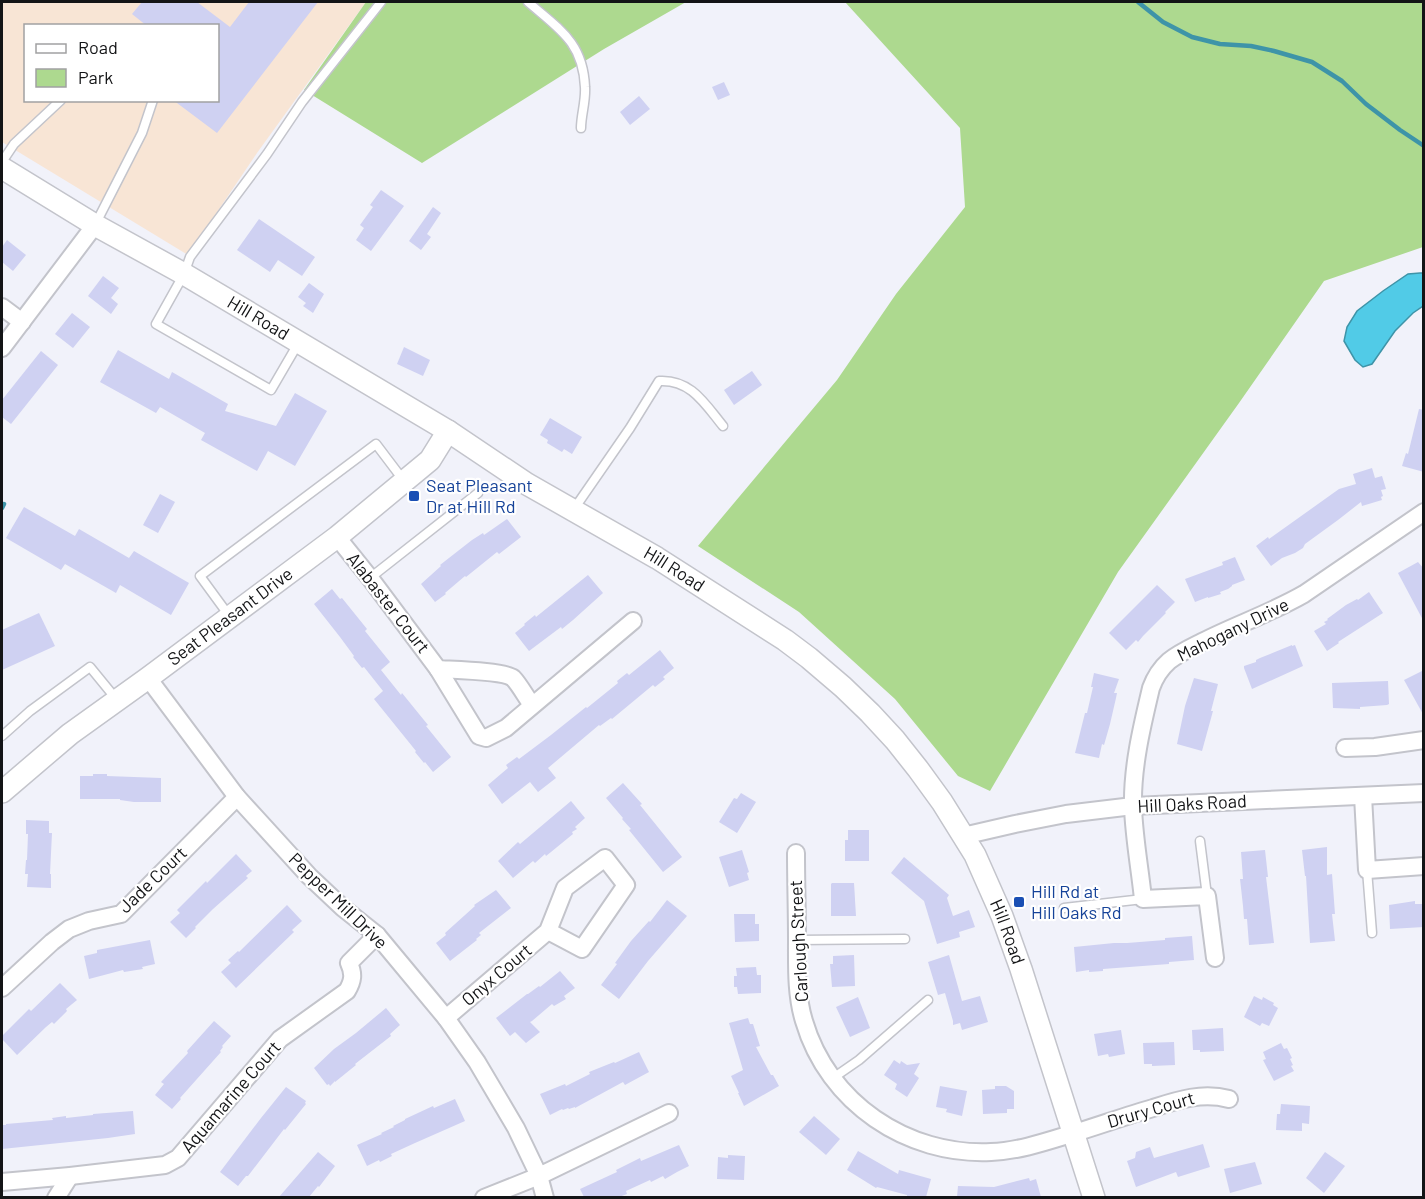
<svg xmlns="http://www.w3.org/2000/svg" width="1425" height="1199" viewBox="0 0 1425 1199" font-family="Barlow,sans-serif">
	<rect width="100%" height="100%" fill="#f1f2fa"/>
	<path fill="#f8e5d5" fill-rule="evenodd" d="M2 2H366L257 153 188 255 2 142ZM26 26H218V100H26Z"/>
	<g fill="#add98f">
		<path d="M366 2H686L604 49 422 163 304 90Z"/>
		<path d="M845 2H1423V247L1324 281 1239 403 1118 572 990 791 958 776 895 699 799 612 698 546 837 380 896 294 965 207 960 128Z"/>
	</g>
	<path fill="#51cbe7" stroke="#3e94a8" stroke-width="1.5" d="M1420 273H1423V306L1413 313 1395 331 1372 364 1363 367 1355 360 1344 341 1347 327 1357 311 1383 291 1408 274Z"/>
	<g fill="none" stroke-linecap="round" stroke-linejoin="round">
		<g stroke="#3e94a8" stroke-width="4.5">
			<path d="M1138 2 1163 22 1192 37 1220 44 1251 46 1274 51 1312 62 1342 81 1366 104 1400 130 1424 146"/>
			<path d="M2 508 4 504"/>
		</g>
	</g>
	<g fill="#cfd1f2">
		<path d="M142 2H197L230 27 249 2H318L217 133 173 100H218V26H147L132 14Z"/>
		<path d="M724 82 730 95 718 100 712 87Z"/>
		<path d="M639 96 650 109 630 125 620 112Z"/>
		<path d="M381 190 404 206 371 251 356 240 364 228 360 225 373 207 370 205Z"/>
		<path d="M433 207 441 213 427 234 431 237 421 250 409 241Z"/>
		<path d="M259 219 315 257 302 276 278 260 270 272 237 250Z"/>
		<path d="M7 240 26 255 13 271 2 262V247Z"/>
		<path d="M103 276 119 288 111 298 118 304 111 314 88 296Z"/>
		<path d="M309 283 324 294 313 313 303 306 306 303 298 297Z"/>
		<path d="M72 313 90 327 73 348 55 334Z"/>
		<path d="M404 347 430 360 423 376 397 364Z"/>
		<path d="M118 350 169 379 172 372 228 404 225 411 276 426 295 393 327 411 295 466 268 451 257 471 201 440 205 433 160 407 156 413 100 382Z"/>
		<path d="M41 351 58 365 11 424 2 417V400Z"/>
		<path d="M752 371 762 385 734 405 724 390Z"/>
		<path d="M1419 409 1424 410V472L1402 466 1406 453 1408 454Z"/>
		<path d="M550 418 582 437 572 454 564 449 562 452 547 443 548 440 540 435Z"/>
		<path d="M1372 468 1375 478 1382 476 1386 489 1381 490 1383 496 1381 497 1382 500 1362 506 1361 502 1338 520 1305 544 1303 548 1295 553 1282 558 1271 566 1256 546 1268 537 1269 539 1339 489 1356 484 1353 474Z"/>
		<path d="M160 494 175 502 158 533 143 525Z"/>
		<path d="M24 507 75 536 79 529 129 558 134 551 189 583 171 615 120 585 116 593 65 564 61 570 6 538Z"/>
		<path d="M507 519 521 537 499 554 497 552 466 577 465 576 445 593 446 594 435 602 421 584 441 566 440 565 472 540 483 533 484 535Z"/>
		<path d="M1235 557 1245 580 1232 585V586L1228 589 1220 592 1221 594 1208 598V597L1195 602 1185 579 1223 565 1222 562Z"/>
		<path d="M1418 562 1424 569V622L1398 573Z"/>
		<path d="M588 575 603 593 573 620 562 629 561 627 529 651 515 633 525 625 524 624 535 615 536 617Z"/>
		<path d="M1157 585 1175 602 1165 612 1166 613 1143 636 1138 642 1136 640 1126 650 1109 633Z"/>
		<path d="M332 589 340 599 342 598 367 629 365 631 390 662 381 670 401 695 402 693 419 714 428 725 426 726 451 757 433 772 425 762 424 763 415 752 416 751 374 699 383 691 364 667 362 668 353 657 354 656 340 637 314 604Z"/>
		<path d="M1369 592 1383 613 1338 642 1339 643 1327 651 1314 631 1326 624 1324 622 1328 620 1327 619 1346 605 1357 599 1358 600Z"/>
		<path d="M39 613 55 646 2 670V630Z"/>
		<path d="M1292 645V646L1295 645 1303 666 1252 689 1244 668V666L1256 662V660L1260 658Z"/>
		<path d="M660 650 674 668 663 677 665 679 655 687 653 685 612 719 611 718 600 726 599 725 548 768 556 778 538 792 530 782 502 804 488 785 508 768 506 765 517 757 519 759 551 735 586 707 587 708 618 683 617 681 627 673 629 675Z"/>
		<path d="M1424 670V716L1404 680Z"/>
		<path d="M1094 673 1119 679 1114 693H1117L1116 698 1110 724 1104 745 1102 744 1099 758 1075 753 1085 713H1087L1093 687H1091Z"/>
		<path d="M1194 678 1218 684 1211 711H1213L1202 751 1177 744 1185 706Z"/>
		<path d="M1388 681 1389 704 1387 705 1360 707V709L1333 708 1332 683Z"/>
		<path d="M93 774H107V776L161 778V802H134L120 800V799H80V776H93Z"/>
		<path d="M623 783 642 804 640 805 682 857 663 872 629 830 631 829 622 819 623 818 606 798Z"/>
		<path d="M741 793 756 802 737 833 719 822 734 798 737 799Z"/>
		<path d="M571 801 585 818 575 827 577 829 572 832 573 834 551 852 546 856 545 854 535 863 533 861 513 878 498 861 518 842 520 844Z"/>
		<path d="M26 820 49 821V833H52L50 874H51V888L27 887 28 874H25L26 860H27L28 834H26Z"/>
		<path d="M848 830H869V861H845V840H848Z"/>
		<path d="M1327 847V875L1332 874 1333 887 1335 914H1332L1335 941 1310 943 1306 876H1305L1302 850Z"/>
		<path d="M742 850 749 872 747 873 749 880 729 887 719 857Z"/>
		<path d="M1265 850 1268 877H1266L1274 943 1249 945 1247 919H1244L1243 906 1240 879H1243L1241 852Z"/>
		<path d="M236 854 252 871 246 876 248 878 213 909 195 927 196 928 186 938 170 922 180 913 177 910 206 881 207 883Z"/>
		<path d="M904 857 949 895 947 898 953 916 969 910 975 927 959 932 960 937 937 944 924 901 891 873Z"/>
		<path d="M832 883H854L856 916H831V884Z"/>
		<path d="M496 890 511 908 479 933 481 935 476 939 477 940 450 961 436 943 446 935 445 933 475 906 474 905Z"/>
		<path d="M667 900 687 916 648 961 619 999 601 985 617 964 615 963 631 941 649 921 650 922Z"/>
		<path d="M1415 901V904H1424V927L1390 929 1389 905Z"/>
		<path d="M287 905 302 921 292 930 294 932 236 988 221 972 231 963 228 960 238 951 239 952Z"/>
		<path d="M734 914H755V924H759V941L735 942Z"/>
		<path d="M1192 936 1194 960 1169 962V964L1103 969V971L1089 972V970L1076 972 1074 947 1114 943H1127L1165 940V938Z"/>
		<path d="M150 940 155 964 142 967 143 969 124 972 123 970 89 979 84 956 97 953V950Z"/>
		<path d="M854 955 855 986 832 987 830 964H833V956Z"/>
		<path d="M949 955 962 1001 980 996 988 1022 962 1030 960 1023 953 1025V1021L945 993 938 995 928 962Z"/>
		<path d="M756 967 757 975H761V993L738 994 737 987H734V976H737L736 968Z"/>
		<path d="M560 971 575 988 564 996 566 999 554 1006 552 1004 532 1021 530 1022 540 1032 526 1043 515 1032 510 1036 496 1018 527 994H528L539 986 540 987Z"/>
		<path d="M60 983 77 1000 66 1009 67 1011 54 1024 52 1022 46 1027 17 1055 2 1039V1036L29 1009 31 1011Z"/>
		<path d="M1254 996 1262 1000 1263 997 1274 1003 1273 1005 1278 1008 1269 1026 1262 1023 1260 1026 1244 1017Z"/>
		<path d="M858 997 870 1028 850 1037 836 1007Z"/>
		<path d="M386 1008 400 1025 390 1034 391 1036 355 1064 356 1065 335 1082V1081L330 1086 329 1084 327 1085 314 1068 334 1049 356 1033Z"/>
		<path d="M748 1018 750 1024H753L760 1046 756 1047 771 1075H773L779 1086 744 1106 738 1093H739L731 1076 743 1070 729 1023Z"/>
		<path d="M214 1021 231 1036 222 1046 223 1047 220 1051 221 1052 180 1098 181 1099 172 1109 155 1095 164 1084 161 1082 188 1053 187 1051Z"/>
		<path d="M1223 1028 1224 1051 1200 1052V1050H1193L1192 1030Z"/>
		<path d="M1121 1030 1125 1054 1109 1057 1108 1054 1098 1056 1094 1034Z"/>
		<path d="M1174 1042 1175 1065 1152 1066V1064H1144L1143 1043Z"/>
		<path d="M1281 1043 1284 1049 1287 1048 1292 1058 1290 1059 1293 1065 1291 1066 1294 1071 1274 1081 1263 1060 1266 1059 1263 1052Z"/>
		<path d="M639 1052 649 1072 625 1085 623 1082 575 1108V1107L569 1109 568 1108 563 1110 562 1109 550 1115 540 1094 565 1084 566 1086 590 1074 589 1072 614 1062 615 1063Z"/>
		<path d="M894 1060 900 1064 901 1061 907 1065 920 1063 914 1074 919 1078 907 1097 895 1089 897 1084 884 1075Z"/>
		<path d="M940 1086 967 1091 962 1116 946 1112 947 1109 936 1107Z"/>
		<path d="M995 1086H1006L1014 1091V1109H1007V1113L983 1114 982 1090 995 1089Z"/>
		<path d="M286 1087 306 1101 305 1103 306 1104 285 1130 284 1129 248 1176H246L238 1186 220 1172 261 1118Z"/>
		<path d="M455 1099 465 1121 415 1143 391 1154 392 1156 380 1162 379 1160 367 1166 357 1145 382 1134 381 1133 394 1127 393 1126 405 1120V1119L433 1106 434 1108Z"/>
		<path d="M1281 1104 1310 1106 1309 1124 1302 1123V1131L1276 1130 1277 1114H1280Z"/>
		<path d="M133 1111 135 1134 108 1138 2 1149V1125H6V1124L53 1120 52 1118 66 1116V1118L93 1115V1114Z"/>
		<path d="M814 1116 840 1139 826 1155 799 1132Z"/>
		<path d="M1203 1144 1210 1167 1178 1177 1176 1172 1136 1187 1127 1161 1135 1158 1136 1152 1150 1147 1154 1158Z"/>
		<path d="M679 1145 689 1166 677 1172 665 1179 663 1176 651 1182 650 1180 626 1191 627 1194 619 1197H584L580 1189 617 1172 616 1170 640 1158 641 1161Z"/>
		<path d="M858 1151 898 1174 899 1170 931 1179 926 1197H907V1195L877 1187 876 1188 847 1170Z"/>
		<path d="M318 1152 335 1166 319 1187 318 1186 309 1197H279Z"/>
		<path d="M1325 1152 1345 1166 1324 1193 1306 1178Z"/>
		<path d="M728 1155 745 1156 744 1180 717 1179 718 1157 728 1158Z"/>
		<path d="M1255 1162 1262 1184 1230 1193 1224 1169Z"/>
		<path d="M1029 1178 1030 1181 1036 1179 1041 1197H957L958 1186 994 1187Z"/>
	</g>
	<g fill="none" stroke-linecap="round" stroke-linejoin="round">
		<g stroke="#c3c4cb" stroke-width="11">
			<g id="service">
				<path d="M528 2C559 29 583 42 585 87 586 101 581 115 581 128"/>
				<path d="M2 162 14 144 61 100"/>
				<path d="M95 225 142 133 153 100"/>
				<path d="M299 342 271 390 156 324 184 274 190 257 267 154 302 102 381 2"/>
				<path d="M574 509 630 428 659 381C691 379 705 404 723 426"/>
				<path d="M370 578 478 493"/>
				<path d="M230 617 200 576 376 444 404 481"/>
				<path d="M2 736 30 711 90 667 117 700"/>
				<path d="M1200 841 1207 896"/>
				<path d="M1367 870 1372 933"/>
				<path d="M1064 908 1143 899"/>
				<path d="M797 940 905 939"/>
				<path d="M833 1078 859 1060 928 1000"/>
			</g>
		</g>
		<g stroke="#c3c4cb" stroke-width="20">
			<g id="minor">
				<path d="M2 307 22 322"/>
				<path d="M2 348 95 225"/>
				<path d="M337 537 370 578 438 669C452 670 504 671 513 678 519 684 526 697 532 705"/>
				<path d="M438 669 479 736 486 738 506 728 633 621"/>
				<path d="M148 678 237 797 258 820 309 876 343 908 377 935 446 1018 477 1062 516 1128 539 1176 545 1198"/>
				<path d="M1345 748 1375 747 1424 740"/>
				<path d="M1363 796 1367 870 1424 866"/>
				<path d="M963 836 1015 824 1066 814 1133 806 1424 793"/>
				<path d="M796 853C796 882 797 911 797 940 797 967 796 995 804 1021 828 1103 907 1156 991 1152 1018 1151 1045 1142 1071 1134 1098 1126 1125 1116 1153 1108 1178 1100 1202 1092 1229 1099"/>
				<path d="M1215 958 1207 896 1143 899C1140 869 1134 838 1133 807 1132 767 1142 726 1151 688 1155 677 1161 668 1169 661 1179 653 1190 648 1202 642 1235 625 1271 613 1304 594L1424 512"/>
				<path d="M2 988 52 942 69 929 89 921 121 914 237 797"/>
				<path d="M446 1018 548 931 565 888 605 858 626 885 582 949 548 931"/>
				<path d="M2 1182 70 1176 165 1165 178 1158 280 1039 347 991C353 981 354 974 349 963L377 935"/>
				<path d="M56 1198 70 1176"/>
				<path d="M484 1198 539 1176 669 1113"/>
			</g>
		</g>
		<g stroke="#c3c4cb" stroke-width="24">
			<g id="tertiary">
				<path id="s1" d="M2 168 95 225 184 274 448 431 527 484 657 558 785 640 809 658 843 687 870 713 895 740 918 769 942 802 975 855 1002 916 1021 969 1094 1198"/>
				<path id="s2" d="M2 792 70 734 148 678 337 537 430 460 448 431"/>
			</g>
		</g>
		<use href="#service" stroke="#fff" stroke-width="8"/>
		<use href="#minor" stroke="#fff" stroke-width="16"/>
		<use href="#tertiary" stroke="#fff" stroke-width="21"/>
	</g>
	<g fill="#1a4fb4" stroke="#fff" stroke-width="2">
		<rect x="408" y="490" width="12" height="12" rx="3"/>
		<rect x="1013" y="896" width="12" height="12" rx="3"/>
	</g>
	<g text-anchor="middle" stroke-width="4.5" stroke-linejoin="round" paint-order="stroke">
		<g font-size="18" fill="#131416" stroke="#fff">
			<text dy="6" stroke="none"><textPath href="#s1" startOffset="297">Hill Road</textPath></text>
			<text dy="6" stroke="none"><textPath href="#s1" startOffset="783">Hill Road</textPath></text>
			<text transform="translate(388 603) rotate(52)" y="6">Alabaster Court</text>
			<text dy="6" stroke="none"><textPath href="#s2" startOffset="288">Seat Pleasant Drive</textPath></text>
			<text transform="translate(1233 630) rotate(-26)" y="6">Mahogany Drive</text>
			<text transform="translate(1192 804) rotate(-3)" y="6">Hill Oaks Road</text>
			<text transform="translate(153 880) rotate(-44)" y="6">Jade Court</text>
			<text transform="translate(338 901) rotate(44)" y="6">Pepper Mill Drive</text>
			<text dy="6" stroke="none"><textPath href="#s1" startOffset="1287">Hill Road</textPath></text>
			<text transform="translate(799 941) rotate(-93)" y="6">Carlough Street</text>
			<text transform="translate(497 975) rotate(-40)" y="6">Onyx Court</text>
			<text transform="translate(231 1097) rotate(-49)" y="6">Aquamarine Court</text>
			<text transform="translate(1151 1110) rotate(-16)" y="6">Drury Court</text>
		</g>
		<g font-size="18" fill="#164399" stroke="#fff" text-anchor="start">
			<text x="426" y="492">Seat Pleasant<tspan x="426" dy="21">Dr at Hill Rd</tspan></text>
			<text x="1031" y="898">Hill Rd at<tspan x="1031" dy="21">Hill Oaks Rd</tspan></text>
		</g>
	</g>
	<rect width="1425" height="1199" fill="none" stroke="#131416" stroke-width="6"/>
	<rect x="24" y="24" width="195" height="78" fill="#ffffff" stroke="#a1a1a2" stroke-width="1.5"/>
	<rect x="36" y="44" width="30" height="9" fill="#ffffff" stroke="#a1a1a2" stroke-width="1.5"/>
	<text x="78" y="54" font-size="18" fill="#131416">Road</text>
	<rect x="36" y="69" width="30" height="18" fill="#add98f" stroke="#a1a1a2" stroke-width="1.5"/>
	<text x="78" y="84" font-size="18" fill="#131416">Park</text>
</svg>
